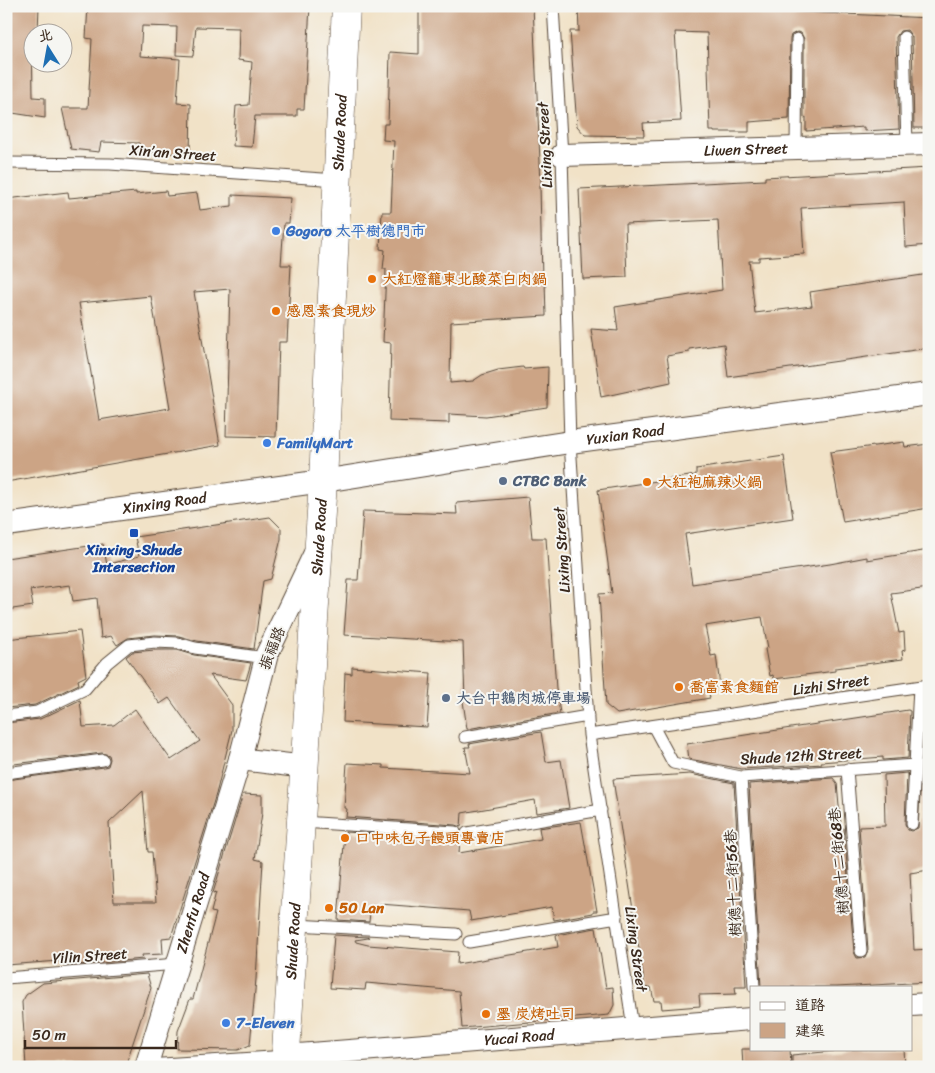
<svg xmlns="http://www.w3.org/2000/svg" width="935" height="1073" font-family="Sriracha,'LXGW WenKai TC',sans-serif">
	<rect width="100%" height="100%" fill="#f6f6f2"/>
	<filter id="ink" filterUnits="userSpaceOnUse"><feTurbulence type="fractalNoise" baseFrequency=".02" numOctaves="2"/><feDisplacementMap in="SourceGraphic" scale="10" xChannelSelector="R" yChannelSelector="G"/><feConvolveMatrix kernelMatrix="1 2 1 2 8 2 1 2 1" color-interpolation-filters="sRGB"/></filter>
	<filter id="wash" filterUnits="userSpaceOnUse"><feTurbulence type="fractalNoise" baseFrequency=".0096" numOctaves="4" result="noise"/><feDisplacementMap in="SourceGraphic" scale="20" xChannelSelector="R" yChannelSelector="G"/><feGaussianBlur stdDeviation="1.12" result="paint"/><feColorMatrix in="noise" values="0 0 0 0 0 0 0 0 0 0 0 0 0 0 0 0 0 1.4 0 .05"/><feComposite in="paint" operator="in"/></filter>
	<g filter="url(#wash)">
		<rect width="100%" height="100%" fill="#f1e2c7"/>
		<g id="blocks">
			<!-- building -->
			<path fill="#cca485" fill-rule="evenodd" d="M6,6H39L38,32H32L33,97L45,98V118L6,112Z
				M88,6H310L304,109H297V116H255L252,147L233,146L236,106L249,105L252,62L238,60L239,28L196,27L193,56L176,55L177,27L142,26L140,56L180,59L177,103L191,104L190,154L138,152L139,143L101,142L99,152L71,149L62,108H88L92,39L86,38Z
				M419,6H533L541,184L540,185L542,281H545L546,316L451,322L450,383L473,381L482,375L498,370L523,367L524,369L548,367L547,407L486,416L449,414V423L389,421L391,343L383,342L386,269H383L385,250L380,249L382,212H391L394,141L383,140L384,124H388L390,52L419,54Z
				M578,6H678L929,18V128H914L912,37L907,30L900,31L896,37L899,129L864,131V127L806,131V117L804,118V39L801,33L797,32L791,35L790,39L789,119L749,122V132H714V131H710L707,33L675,32L681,121L643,123L644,136L585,135L577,126L570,31H579Z
				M929,168V245L906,247L904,202L801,208L804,254L759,257V261H749L755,313L812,306L810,292L929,274V348L728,377L724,344L689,349V352L667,356L671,382L601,397L591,329L618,331L615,307L722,290L718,220L625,224L627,277L583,279L579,189L765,180V177Z
				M166,191L167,196L197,193L200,210L232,206V195L291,198L289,223H284L281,265H291L287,342H279L276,437L226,436L230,289L194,292L220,445L6,482V326L10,325L6,291V199L68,192L69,198L136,192V194ZM151,296L170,408L99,420L79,303Z
				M904,442L905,447L929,444V508L843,522L830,452Z
				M784,456L793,518L685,534L692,584L830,564L867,557V560L929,550V588L891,593L899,633L904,632L905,650L902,651L903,659L835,668V671L774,679L773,675L770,676L765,649L768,648L762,617L705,626L711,656L716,655L720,686L708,689L710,698L617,714L606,705L599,594L612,593L598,490L696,475V469Z
				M528,497L532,538H546L556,689L560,713L467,729L463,701L465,700L463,642L344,635L348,580H358L363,511L457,514L456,503Z
				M270,517L281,528V539L271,579L263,581L254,649L197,641L179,636L155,635L128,638L117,645L111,636L101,638L97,598L73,601L70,585L30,590L33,606L6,610V558L103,544L107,565L139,556L135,537Z
				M80,631L86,676L78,680L79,684L35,705L6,708V639Z
				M155,650H177L194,655L251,663L246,680L210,675L232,705V730L216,794L171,937L162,938L163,954L142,955L143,959L65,966L73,960L6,965V780L104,767L108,766L110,759L109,755L102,753L6,765V723L40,719L80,700L83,727L114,725L135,709L171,760L200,741L169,698L160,704L126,657L132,652ZM143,791L148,852H152L156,902H114L109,823Z
				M352,667L431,673L427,727L343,722L345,673L352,674Z
				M929,708V870L910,873L914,950L929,949V982L837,987H761L749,784L833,778L837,783L841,828H844L854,952L857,958L865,957L868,950L859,827L885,826L884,775L907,773L905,824L908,830L911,831L918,828L925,709Z
				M908,710L910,711L908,758L883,760V757L821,762L822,764L742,769L689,759L687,744Z
				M541,732L546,762L561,760L569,808L537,813L535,800L462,813L461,827L455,825L346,817L347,809L344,808L347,763L383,765V768L470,773L465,747H470L469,744Z
				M690,774L734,783L746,987H735L736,994L699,995L700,1006L662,1009L661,1001H654L651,987L645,988L613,779Z
				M243,794L262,795V813L255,859L263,861L256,979L250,1045L238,1050L177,1049L178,1031L190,999H193L216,913L211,912L216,892L213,893Z
				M581,822L597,911H593V913L554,920L552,907L471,921L469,911L380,904L370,912L369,922L338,920L345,832L455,839L460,838L459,853L541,839L539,828Z
				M596,928L606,988L613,987L614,1005L609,1015L462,1028L459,991L366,983L365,990L330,988L334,935L369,937L368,938L355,940L356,942L368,945L458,952L457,964L558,947L556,935Z
				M147,974L151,988L125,1067H26L22,1002L26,995L43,983Z
				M742,1049H790L791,1067H743Z
				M856,1049H904L905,1067H792V1055Z"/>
		</g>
	</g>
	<g filter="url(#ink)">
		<use href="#blocks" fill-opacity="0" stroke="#564637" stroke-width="1"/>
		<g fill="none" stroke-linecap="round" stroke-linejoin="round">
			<!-- lane casing -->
			<g stroke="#564637" stroke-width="13">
				<path id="lane" d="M553,6L562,155L570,442L589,735L633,1028
					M904,37L907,145
					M796,148L797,39
					M6,163L110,164L337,180
					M6,716L37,712L85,689L107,663L129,645L155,642L178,643L195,648L266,658
					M653,726L673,763L741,777L915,765
					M589,735L929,685
					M465,737L588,716
					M847,769L861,951
					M6,773L103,760
					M741,777L754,987
					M302,822L455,832
					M912,824L919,687
					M467,833L601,810
					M296,925L456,934
					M469,942L617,917
					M6,978L177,964
					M147,1065L286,1056"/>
			</g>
			<!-- street casing -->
			<g stroke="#564637" stroke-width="24">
				<g id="street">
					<path id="s1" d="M562,155L929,144"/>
					<path id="s2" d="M6,525L323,481L570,442L929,394"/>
					<path d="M240,759L306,767"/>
					<path d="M911,1005L929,1004"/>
					<path id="s3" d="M286,1056L751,1019"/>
					<path id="s4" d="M146,1067L240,759L267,654L316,551"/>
				</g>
			</g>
			<!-- secondary casing -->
			<g stroke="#564637" stroke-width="29">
				<g id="secondary">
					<path id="s5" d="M285,1067L323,481L346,6"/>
				</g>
			</g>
			<!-- lane -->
			<use href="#lane" stroke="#fff" stroke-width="11"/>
			<!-- street -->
			<use href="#street" stroke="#fff" stroke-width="22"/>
			<!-- secondary -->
			<use href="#secondary" stroke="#fff" stroke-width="28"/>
		</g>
	</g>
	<!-- markers -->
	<g fill="#3f7fe0" stroke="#f6f6f2" stroke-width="2">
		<circle cx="276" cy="231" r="5"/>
		<circle cx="267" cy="443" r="5"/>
		<circle cx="226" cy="1023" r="5"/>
	</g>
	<g fill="#e8710a" stroke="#f6f6f2" stroke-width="2">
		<circle cx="372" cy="279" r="5"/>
		<circle cx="276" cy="311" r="5"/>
		<circle cx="647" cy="482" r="5"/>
		<circle cx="679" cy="687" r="5"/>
		<circle cx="345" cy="838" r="5"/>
		<circle cx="329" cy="908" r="5"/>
		<circle cx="486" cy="1014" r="5"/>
	</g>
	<g fill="#5c6f8a" stroke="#f6f6f2" stroke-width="2">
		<circle cx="503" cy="481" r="5"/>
		<circle cx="446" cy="698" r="5"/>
	</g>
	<rect fill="#1a4fb4" stroke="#f6f6f2" stroke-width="2" x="129" y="528" width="10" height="10" rx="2.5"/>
	<g text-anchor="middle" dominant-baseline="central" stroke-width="4" stroke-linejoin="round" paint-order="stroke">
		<!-- street labels -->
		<g font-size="15" fill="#3b2a1e" stroke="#f6f6f2">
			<text stroke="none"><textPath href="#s5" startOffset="936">Shude Road</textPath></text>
			<text transform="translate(545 145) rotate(-93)">Lixing Street</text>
			<text stroke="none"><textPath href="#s1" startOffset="184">Liwen Street</textPath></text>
			<text transform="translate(173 153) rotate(4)">Xin’an Street</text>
			<text stroke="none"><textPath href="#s2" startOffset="626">Yuxian Road</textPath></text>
			<text stroke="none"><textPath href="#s2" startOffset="160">Xinxing Road</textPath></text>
			<text stroke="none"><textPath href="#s5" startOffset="531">Shude Road</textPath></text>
			<text transform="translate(562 550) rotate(-94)">Lixing Street</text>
			<text transform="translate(272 648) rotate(-68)">振福路</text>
			<text transform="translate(831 685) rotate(-8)">Lizhi Street</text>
			<text transform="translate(801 756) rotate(-3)">Shude 12th Street</text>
			<text transform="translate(839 861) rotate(-95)">樹德十二街68巷</text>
			<text transform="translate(733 883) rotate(-93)">樹德十二街56巷</text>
			<text stroke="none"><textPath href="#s4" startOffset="161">Zhenfu Road</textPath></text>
			<text stroke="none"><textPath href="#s5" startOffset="126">Shude Road</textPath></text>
			<text transform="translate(636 949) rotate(82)">Lixing Street</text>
			<text transform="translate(90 956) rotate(-4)">Yilin Street</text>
			<text stroke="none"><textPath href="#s3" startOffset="234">Yucai Road</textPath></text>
		</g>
		<!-- shop labels -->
		<g font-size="15" font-weight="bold" fill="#366cbe" stroke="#f6f6f2" text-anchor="start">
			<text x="286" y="231">Gogoro 太平樹德門市</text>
			<text x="277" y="443">FamilyMart</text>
			<text x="236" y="1023">7-Eleven</text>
		</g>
		<!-- food labels -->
		<g font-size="15" font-weight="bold" fill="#c56008" stroke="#f6f6f2" text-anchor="start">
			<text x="382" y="279">大紅燈籠東北酸菜白肉鍋</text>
			<text x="286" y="311">感恩素食現炒</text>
			<text x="657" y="482">大紅袍麻辣火鍋</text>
			<text x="689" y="687">喬富素食麵館</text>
			<text x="355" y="838">口中味包子饅頭專賣店</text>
			<text x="339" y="908">50 Lan</text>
			<text x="496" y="1014">墨 炭烤吐司</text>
		</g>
		<!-- service labels -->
		<g font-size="15" font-weight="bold" fill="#4e5e75" stroke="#f6f6f2" text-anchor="start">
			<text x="513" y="481">CTBC Bank</text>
			<text x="456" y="698">大台中鵝肉城停車場</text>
		</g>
		<!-- transit labels -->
		<g font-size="15" font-weight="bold" fill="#164399" stroke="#f6f6f2">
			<text x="134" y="550">Xinxing-Shude<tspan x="134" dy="17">Intersection</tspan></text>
		</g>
	</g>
	<!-- margin -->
	<rect width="935" height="1073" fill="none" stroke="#f6f6f2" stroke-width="25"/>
	<!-- legend -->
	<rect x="750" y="986" width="162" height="65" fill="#f6f6f2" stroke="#aba49d"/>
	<rect x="760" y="1002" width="25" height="8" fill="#ffffff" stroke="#aba49d"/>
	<text x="795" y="1010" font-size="15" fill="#3b2a1e">道路</text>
	<rect x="760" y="1023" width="25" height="15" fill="#cca485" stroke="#aba49d"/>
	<text x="795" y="1036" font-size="15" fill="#3b2a1e">建築</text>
	<!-- north arrow -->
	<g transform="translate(48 48) rotate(349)"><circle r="24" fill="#f6f6f2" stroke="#aba49d"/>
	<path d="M0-4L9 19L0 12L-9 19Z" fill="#1f6fb2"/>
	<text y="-8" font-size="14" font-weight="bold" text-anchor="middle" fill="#3b2a1e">北</text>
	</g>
	<!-- scale -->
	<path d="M25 1040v8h151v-8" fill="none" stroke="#3b2a1e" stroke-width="2.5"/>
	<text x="32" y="1040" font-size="15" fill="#3b2a1e" stroke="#f6f6f2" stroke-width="4" paint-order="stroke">50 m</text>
</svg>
